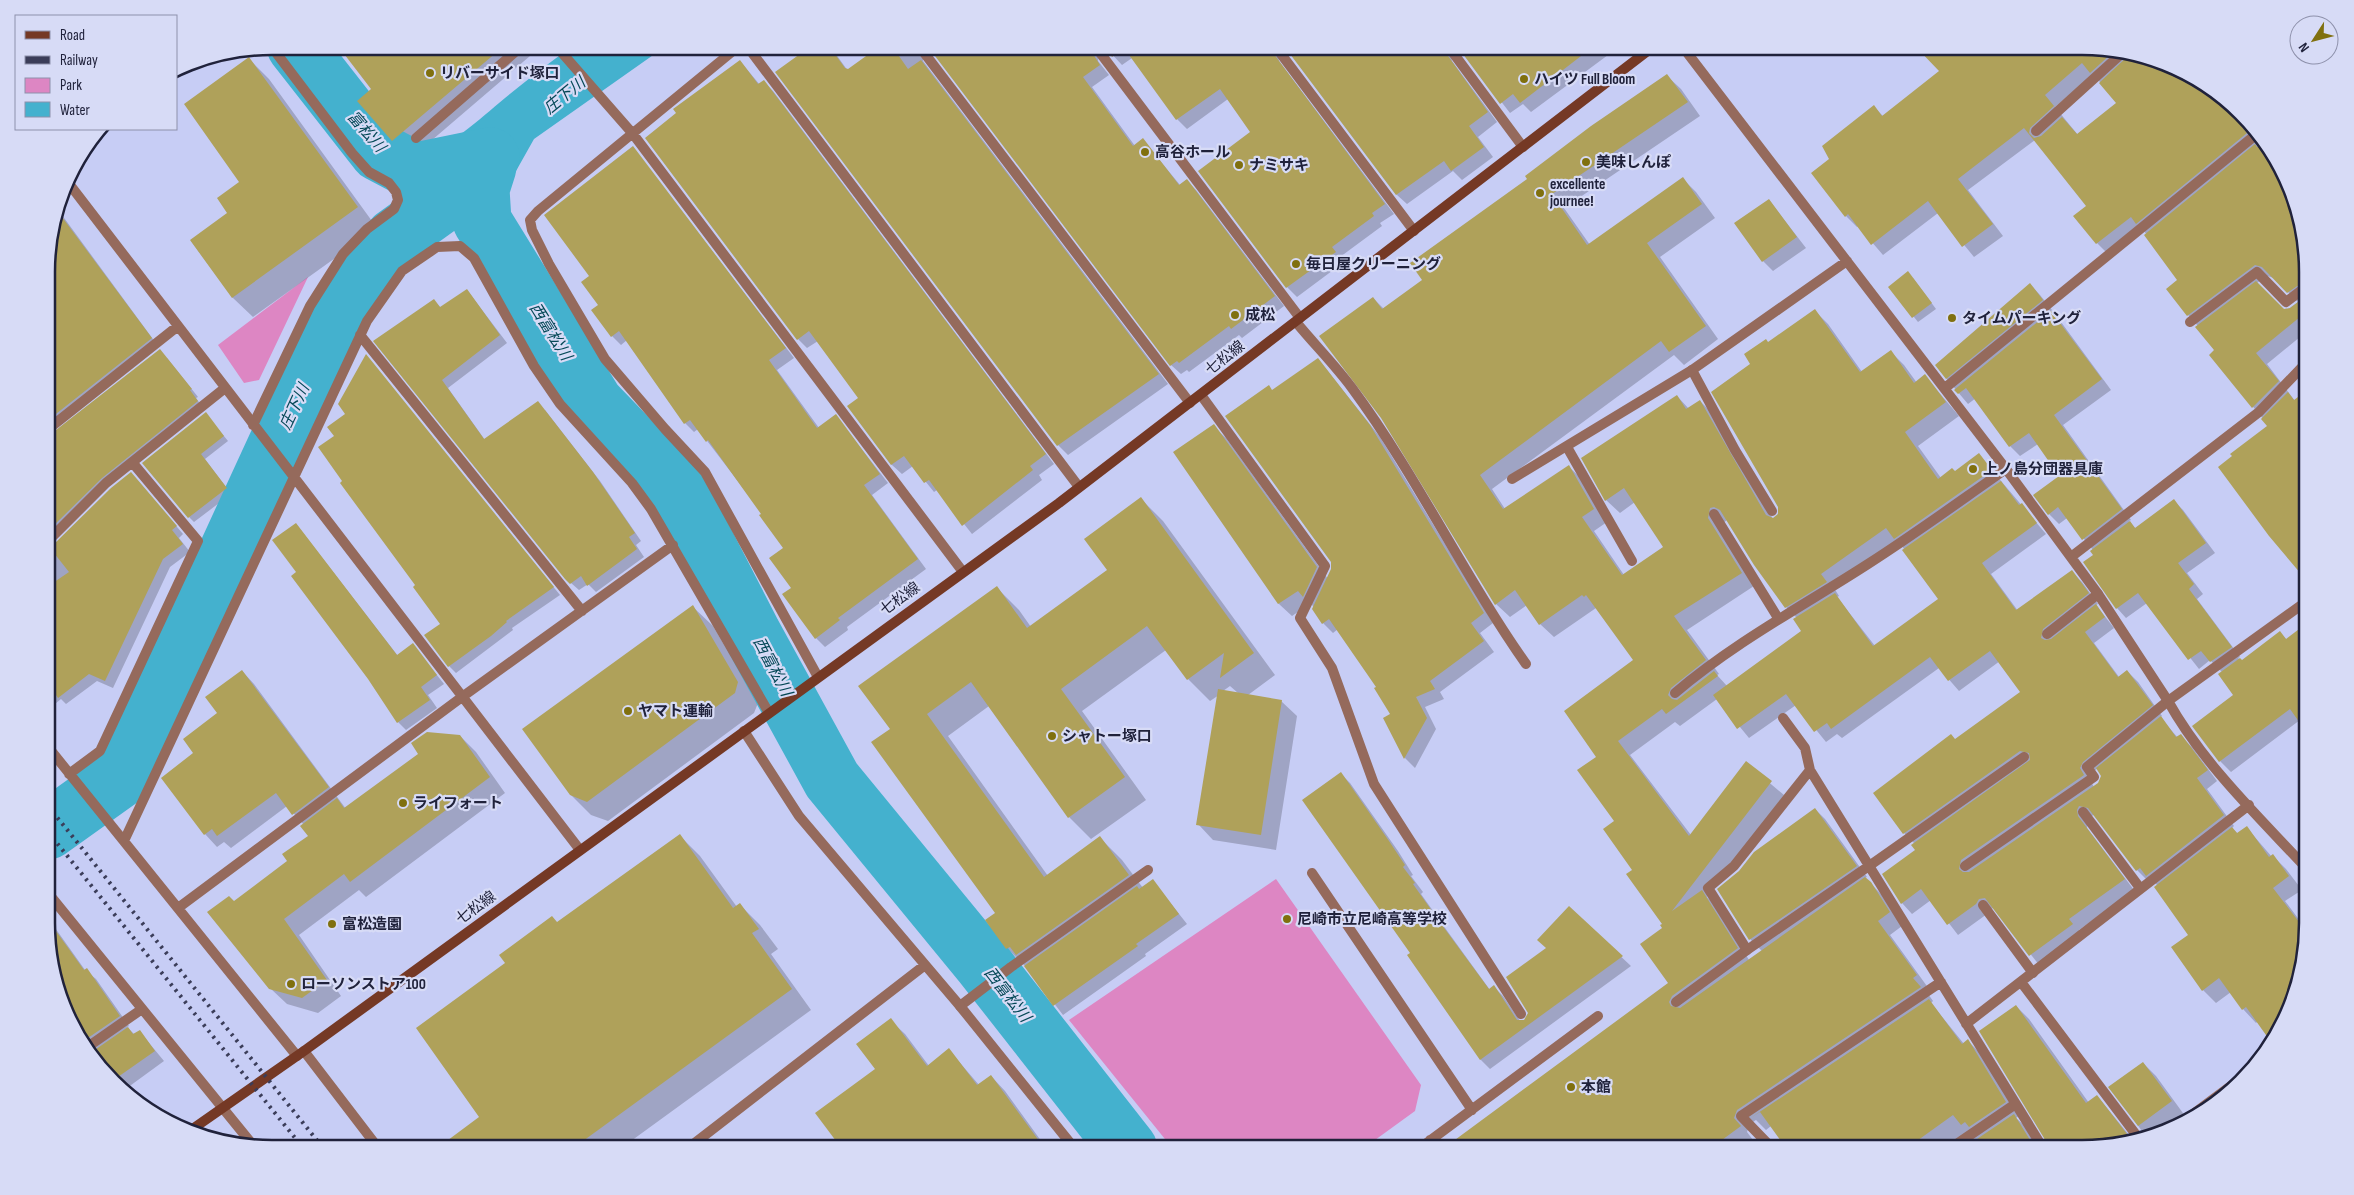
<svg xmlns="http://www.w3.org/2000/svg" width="2354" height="1195" font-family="'Sofia Sans Condensed','Noto Sans JP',sans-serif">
	<rect width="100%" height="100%" fill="#c7cdf5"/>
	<!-- green -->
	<path fill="#dd86c3" d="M308,277L259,380L244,383L218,345Z
		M1276,879L1421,1085L1415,1111L1364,1148L1173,1149L1069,1020Z"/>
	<!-- water -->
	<path fill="#44b1ce" d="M573,46H666L534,139L507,187L511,230L485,249L467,222L436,225L416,202L413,175L415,154C450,149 478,120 505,98C527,80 550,62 573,46Z"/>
	<!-- shadow -->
	<path fill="#0003" fill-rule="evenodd" d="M339,46H522L530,56L411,158L359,101L373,89Z
		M813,46H830L848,71L882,46H1602L1608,55L1531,112L1523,104L1510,113L1462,51L1454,49L1451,54L1452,61L1497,122L1478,137L1493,157L1462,180L1453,171L1407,204L1397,195L1288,50L1285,48L1278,53L1279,61L1394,214L1380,223L1382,226L1340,257L1344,262L1297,297L1287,287L1251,132L1228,99L1187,129L1177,119L1132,58L1122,65L1107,49L1100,50L1098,61L1109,75L1092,87L1135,146L1143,140L1180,185L1186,180L1196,190L1284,306L1242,338L1239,335L1189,372L1187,370L1181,374L1171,365L932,50L924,51L923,61L1168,384L1068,455L1058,445Z
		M2082,46L2182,69L2231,102L2270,146L2306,243V332L2267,364L2295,401L2306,394L2307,579L2269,426L2210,355L2215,351L2198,326L2188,315L2179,281L2142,228L2108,254L2097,243L2088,206L2035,140L1968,190L2003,236L1974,257L1938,213L1883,255L1858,226L1857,227L1846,216L1831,159L1874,107L1884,117ZM2093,74L2118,103L2078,135L2055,107ZM2267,276L2274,278L2298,302L2287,310L2281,308L2257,283Z
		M249,59L269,79L377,228L253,317L233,298L191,241L229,214L241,182Z
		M740,61L760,85L764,82L773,91L1054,464L1039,475L1042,480L972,534L937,490L934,492L913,466L902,474L892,465L849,407L860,398L818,341L807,348L798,339Z
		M1667,76L1681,89L1700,116L1564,208L1590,245L1683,179L1696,192L1715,218L1660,257L1718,339L1684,365L1674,355L1492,489L1505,509L1569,467L1583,480L1607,522L1594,531L1624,575L1665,548L1635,502L1620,513L1606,500L1677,396L1689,409L1700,401L1713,414L1773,519L1777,518L1779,507L1752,364L1769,343L1815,311L1828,324L1862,372L1891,352L1904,365L1917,383L1925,376L1959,416L1918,446L1941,478L1955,472L1979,455L2046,534L1991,574L2018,611L2072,572L2082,582L2098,604L2096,605L2114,628L2094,643L2119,677L2127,671L2138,682L2162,716L2160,717L2178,738L2180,736L2191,746L2217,781L2207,789L2234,826L2232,828L2238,834L2247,828L2272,857L2273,856L2286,869L2302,890L2285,901L2306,929L2285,1023L2272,1041L2258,1021L2256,1023L2243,1009L2231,992L2216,1003L2203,990L2190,935L2158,886L2150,878L2147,880L2137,870L2094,815L2089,817L2087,828L2134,890L2079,930L2082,935L2040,966L1994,908L1990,909L1987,914L1958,935L1931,900L1912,914L1902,903L1916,850L1915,844L1904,833L1955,740L2022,692L2000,661L1959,691L1939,668L1842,738L1837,734L1826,742L1796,705L1749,738L1717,699L1680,726L1675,722L1630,755L1691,835L1746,763L1784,795L1707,897L1715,905L1749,960L1762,951L1750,939L1719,890L1815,809L1825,819L1867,877L1865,878L1884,897L1902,926L1890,935L1929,989L1926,991L1933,1001L1931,1003L1964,1044L1968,1041L1981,1054L2019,1116L2016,1118L2027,1128L2039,1148H1787L1771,1126L1766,1130L1756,1120L1750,1124L1747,1132L1753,1140L1742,1148H1462L1670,983L1664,924L1634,870L1616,821L1598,757L1635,660L1596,608L1554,637L1540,624L1527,605L1510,617L1496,604L1382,417L1373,298L1384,309L1424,280L1528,179ZM1727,520L1786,607L1797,618L1803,631L1727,686L1717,675L1719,674L1687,630L1754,586L1721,525ZM1899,542L1940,599L1875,646L1837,597L1839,596L1834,588ZM2098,768L2102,776L2099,783L2094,787L2090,780L2093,772Z
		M633,148L794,358L777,370L819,428L836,416L888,483L872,495L926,569L847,627L848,630L825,647L816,638L793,588L785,548L763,514L698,429L694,432L685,423L627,340L621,345L612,336L599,305L591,277Z
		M1769,200L1806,248L1773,271L1763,261Z
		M59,211L158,346L50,432L48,436L167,358L198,397L196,398L204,409L109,485L49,545L48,549L138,481L183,534L179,538L190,552L170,567L113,688L97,681L66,704L61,699L49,709L47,257Z
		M1913,278L1936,309L1918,322L1890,287Z
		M2030,284L2040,295L2052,310L2050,312L2061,322L2111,390L2063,425L2131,520L2129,521L2136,529L2174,501L2183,510L2215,553L2187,573L2203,594L2197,599L2240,657L2238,658L2242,661L2280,633L2287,640L2307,625V727L2300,720L2231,772L2220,761L2235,695L2222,672L2210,660L2199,669L2147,603L2126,618L2117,608L2093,550L2067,518L2059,524L2049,514L2061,476L2038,444L2020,456L2010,446L1976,398L1968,404L1946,378Z
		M467,290L507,343L448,388L485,440L545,410L600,481L641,541L636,545L644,557L596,592L588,584L579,590L571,583L375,341L434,301L441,308Z
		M366,356L560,595L512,628L513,630L456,673L449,666L442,624L417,585L344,481L335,437L347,414Z
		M1318,359L1380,437L1493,623L1480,633L1494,652L1440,692L1444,699L1425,707L1436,729L1415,768L1405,758L1384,718L1392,714L1378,688L1338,629L1333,633L1323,623L1311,603L1292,616L1279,604L1175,453L1213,426L1226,438L1328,579L1332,569V562L1273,391Z
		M206,414L228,441L205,459L231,494L194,522L189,517Z
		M1141,499L1163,521L1275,675L1248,695L1281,701L1297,716L1276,850L1213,840L1198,824L1219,695L1210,701L1188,679L1166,650L1082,711L1146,800L1091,839L1069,817L989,706L948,736L1048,876L1100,838L1122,860L1143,888L1153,881L1187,924L1145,954L1146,956L1063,1015L1027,968L1007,948L996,913L891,729L997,588L1019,610L1031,627L1109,570ZM1230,686L1238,693L1223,691Z
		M296,524L398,656L413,645L444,684L428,695L437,708L406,730L398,722L298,572Z
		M693,607L713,626L758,703L754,713L608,821L591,815L571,795Z
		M242,671L254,684L346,809L460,736L476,752L505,793L366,897L359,890L299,935L341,996L318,1013L287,1004L270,988L289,861L309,836L304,825L287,806L231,848L224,842L217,847L205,834L163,778L195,753Z
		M1341,774L1350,783L1398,851L1413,875L1411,876L1423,892L1421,894L1448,932L1490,990L1494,987L1503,996L1520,1021H1525L1529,1013L1569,908L1631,966L1490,1069L1481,1060L1409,955L1411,954Z
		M680,836L700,856L737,907L740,905L760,925L778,949L771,954L811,1010L620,1149H457L480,1118L557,924Z
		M48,918L85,970L96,979L129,1026L127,1027L135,1035L140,1032L164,1061L127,1088L93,1060L63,1009L48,953Z
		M2016,1006L2029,1019L2089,1103L2097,1096L2134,1141L2096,1148H2050Z
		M890,1020L905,1034L929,1066L949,1050L979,1085L991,1076L1005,1091L1047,1149H843L877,1069Z
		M2143,1063L2156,1076L2188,1120L2155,1137L2147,1138L2110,1087Z"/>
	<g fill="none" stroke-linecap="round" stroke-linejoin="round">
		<!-- stream -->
		<path stroke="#44b1ce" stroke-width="10" d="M1099,1136L1111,1127"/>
		<!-- river -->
		<path stroke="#44b1ce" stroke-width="59" d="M296,46L379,152L417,172L490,157
			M487,167L480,189L482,221L594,403L678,490L752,634L832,780L983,964L1128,1149
			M48,830L118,780L177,663L302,391L355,284L394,238L448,199L487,161"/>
	</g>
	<!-- building -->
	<path fill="#afa15a" d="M338,46H504L392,141L357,101L371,89Z
		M811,46H829L845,68L848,69L880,46H892L908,69L921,60L1159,374L1057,446L775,72Z
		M940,46H1088L1100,65L1083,77L1133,146L1143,138L1179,185L1187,179L1275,296L1231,329L1229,326L1179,363L1177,361L1170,366L932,52Z
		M1104,46H1268L1385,204L1372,213L1374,216L1332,247L1336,252L1286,288L1198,171L1250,132L1220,89L1176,120L1124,48L1112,57Z
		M1284,46H1441L1488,112L1469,126L1484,147L1451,171L1444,161L1396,195Z
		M1457,46H1594L1520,103L1513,94L1500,104Z
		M1915,46H2082L2112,53L2090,73L2082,63L2045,95L2054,106L2030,128L2029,133L2034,138L2041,136L2062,117L2077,134L2116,103L2099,83L2127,57L2182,69L2214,91L2247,133L2136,224L2131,217L2096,244L2073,216L2086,206L2024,128L1958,179L1993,224L1962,247L1928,201L1871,245L1848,214L1845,217L1811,173L1829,159L1822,146L1874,105L1882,116L1939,71Z
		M249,57L358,207L232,298L190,240L227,213L217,198L239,182L184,104Z
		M740,60L758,84L764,80L1046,454L1030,466L1033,470L962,526L929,480L924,483L904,456L891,465L847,406L858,398L809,331L797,340L645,138L676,113L673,109Z
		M1667,74L1688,102L1552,194L1587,245L1683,177L1702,204L1647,243L1706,326L1669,352L1661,341L1480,475L1503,509L1569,465L1594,509L1582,517L1622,575L1663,547L1624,488L1605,501L1581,458L1677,395L1686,409L1700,400L1766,515L1773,518L1778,514V507L1711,392L1750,364L1744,354L1766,339L1768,342L1815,309L1860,372L1891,350L1914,383L1925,374L1946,402L1905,432L1938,479L1952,468L1955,471L1979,453L1992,470L1894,539L1886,528L1821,574L1827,582L1785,608L1754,565L1720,510L1714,507L1710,508L1708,518L1742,573L1674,616L1706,660L1671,688L1668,695L1672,699L1677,700L1714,671L1718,676L1666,714L1662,709L1618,741L1689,836L1746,761L1772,781L1672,911L1702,890L1738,948L1672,996L1669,1002L1671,1006L1680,1008L1865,877L1871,882L1890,912L1878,921L1917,975L1913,978L1921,987L1737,1110L1734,1118L1741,1126L1711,1148H1444L1668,983L1640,944L1662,928L1660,925L1662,924L1626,874L1632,870L1603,829L1614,821L1577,770L1596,757L1564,711L1633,660L1586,595L1584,597L1582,595L1539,625L1515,590L1495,605L1381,418L1319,336L1373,297L1382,309L1422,280L1410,263L1527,179L1525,176L1591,126Z
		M2255,144L2257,147L2270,146L2306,243V280L2287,293L2262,267L2255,265L2187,316L2166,289L2177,280L2144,235Z
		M633,146L786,348L769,360L817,428L836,414L880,474L864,485L918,559L838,618L840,620L815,639L782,594L791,588L769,558L783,548L759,515L761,514L708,440L706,442L690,420L684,424L619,331L611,337L591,310L598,305L581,282L589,276L544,215Z
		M1769,199L1797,237L1762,262L1734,223Z
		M59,213L152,338L47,421V257Z
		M1908,271L1932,303L1912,318L1888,287Z
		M2256,281L2284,309L2290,308L2306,296V312L2256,353L2279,381L2252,408L2209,355L2214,350L2195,327Z
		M2030,283L2043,300L1946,379L1935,365Z
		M467,289L500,335L442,380L484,439L538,401L593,472L635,533L629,537L637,549L587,586L581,576L570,584L565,579L373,341L434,299L440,307Z
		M2051,311L2102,379L2054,415L2122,509L2082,540L2058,507L2048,515L2033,495L2059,476L2029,433L2009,447L1966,388L1958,394L1954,390Z
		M160,349L192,389L190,390L198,401L102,478L47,532V437Z
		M366,354L554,587L506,621L507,622L491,636L448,667L424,635L440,624L413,587L415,585L340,483L342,481L318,447L334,436L327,427L345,414L338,404Z
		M1318,358L1370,425L1484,613L1471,623L1484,641L1430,681L1435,689L1416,697L1427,718L1404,759L1383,718L1390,714L1374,688L1376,687L1329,619L1322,624L1312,609L1331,569V562L1225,416L1269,385L1272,390Z
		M2306,391L2307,501V581L2269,536L2218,467L2232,456L2230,454L2267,426L2261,419L2288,392L2294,400Z
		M206,412L224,436L201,454L227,488L188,518L142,463Z
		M1214,424L1317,567L1303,597L1298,591L1278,604L1173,452Z
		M131,472L177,526L172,530L183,544L163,559L105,681L89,674L58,698L48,683L47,587L69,572L50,548L111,488Z
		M2001,481L2019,505L2022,503L2037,523L1982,563L2016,610L2072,570L2089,593L2043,629L2041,638L2045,640L2051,639L2096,604L2105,617L2085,632L2118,677L2127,670L2153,705L2083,762L2080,768L2084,775L1961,860L1959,869L1963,872H1969L2098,783L2101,776L2096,768L2161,716L2176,737L2181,734L2208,770L2197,778L2224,815L2146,876L2140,868L2136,871L2088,808L2079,806L2077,810L2078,816L2125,879L2069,919L2073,924L2029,956L1985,898L1979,899L1976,904L1947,925L1921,889L1901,904L1882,874L1915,850L1911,845L2030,760L2029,753L2020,751L1903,834L1873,793L1951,734L1955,739L2020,692L1990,651L1948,681L1930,657L1831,729L1827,723L1814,732L1786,694L1737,729L1713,695L1801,631L1793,619L1835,593L1873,646L1938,599L1902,550Z
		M1141,497L1254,653L1220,678L1224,653L1187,680L1147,626L1061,689L1125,777L1068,818L971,682L927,714L1044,877L1100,836L1129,875L1016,955L1010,947L1006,949L985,920L995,913L871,742L890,729L858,686L997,586L1027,628L1107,570L1084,539Z
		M2174,499L2206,543L2178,563L2194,584L2189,589L2232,647L2210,662L2201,651L2188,660L2138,593L2116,609L2083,562L2093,555L2090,551L2130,521L2135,528Z
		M296,523L397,655L413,643L437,675L421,687L430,700L397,723L368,679L291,576L296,572L272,540Z
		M693,605L738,682L735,693L587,802L570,795L522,729Z
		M2307,623V733L2290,709L2219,762L2192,726L2233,695L2218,674L2240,658L2242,660L2280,631L2286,639Z
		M242,670L329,787L292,815L276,793L217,836L212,829L204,835L161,778L193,753L183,739L217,713L205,697Z
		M1218,689L1282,700L1261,835L1196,825Z
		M427,732L460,735L490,777L350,882L344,874L284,919L327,980L302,998L269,989L207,912L229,896L234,901L287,861L282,854L308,836L300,826L337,798L344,808L418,754L411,743Z
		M1341,772L1389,841L1405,865L1403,867L1415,883L1413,884L1439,921L1489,989L1494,985L1517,1020H1524L1528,1013L1506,977L1546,948L1537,940L1569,906L1623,956L1480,1060L1407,955L1410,953L1302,800Z
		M1815,808L1857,866L1749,940L1717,889L1739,871L1754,852Z
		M2247,826L2269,857L2273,854L2289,876L2273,888L2306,931L2284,1023L2271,1042L2246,1007L2242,1010L2219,978L2202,991L2171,947L2188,935L2154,887L2232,827L2237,833Z
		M680,834L733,908L740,903L759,929L752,933L792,989L572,1149H436L479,1117L416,1028L505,963L499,955L552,916L557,922Z
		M1153,879L1179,914L1136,944L1138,946L1053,1006L1024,966L1137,886L1139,889Z
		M48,920L84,970L87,968L120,1016L82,1042L63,1009L48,953Z
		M1929,999L1962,1044L1968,1039L2006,1102L1969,1127L1965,1122L1961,1125L1953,1115L1907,1148H1786L1760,1112L1752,1117Z
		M2016,1005L2086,1103L2097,1095L2127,1134L2111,1145L2096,1148H2050L1979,1031Z
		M891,1018L927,1066L949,1048L977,1085L991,1075L1045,1149H842L815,1113L875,1069L856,1044Z
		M128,1027L133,1034L140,1030L155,1051L115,1079L93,1060L89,1054Z
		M2143,1062L2172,1101L2138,1126L2108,1087Z
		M2014,1114L2035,1148H1984L1977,1139Z"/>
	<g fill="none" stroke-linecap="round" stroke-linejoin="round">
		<!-- lane -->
		<path stroke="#956a5c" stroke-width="10" d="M2036,131L2120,55
			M416,138L522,46
			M2190,322L2257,272L2286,302L2306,287
			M1692,370L1735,450L1772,511
			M1201,395L1325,566L1300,618L1332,668L1374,784L1521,1014
			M1567,447L1632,561
			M1714,514L1778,618
			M2047,634L2098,594
			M1675,693C1735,642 1803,606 1868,564C1915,534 1960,501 2006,469
			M2083,812L2140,888
			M1869,866L2024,757
			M1965,866L2094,777L2087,767L2168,701
			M1983,905L2033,973
			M1676,1002L1747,950
			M1075,1149L960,1006L1011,967L1148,870"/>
		<!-- street -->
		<path stroke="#956a5c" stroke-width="10" d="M556,46L633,134L963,572
			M739,46L538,211L530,220L532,230L549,264L605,359L665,429L705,472L818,677
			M747,46L1079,487
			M919,46L1190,403
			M1095,46L1300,318
			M1275,46L1414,231
			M1448,46L1523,147
			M1682,46L2006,469L2098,594L2168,701C2203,764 2259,817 2308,870
			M67,181L580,850
			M1296,322C1314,344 1335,365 1352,388C1417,476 1464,576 1526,664
			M360,335L582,611
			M1945,388L2258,133
			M253,425L310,306L343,254L367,229L394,209L398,200L396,192L389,183L369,172L352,153L271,46
			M47,430L178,326
			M1512,479L1692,370L1847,261
			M47,542L106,483L225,388
			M2071,557L2259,412L2306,363
			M2168,701L2307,601
			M1783,718L1805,748L1810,770
			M744,731L799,816L960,1006
			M48,747L297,1056
			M69,774L100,751L198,541L132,462
			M124,841L367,321L402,271L437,247L460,246L474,258L534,366L560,404L632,483L651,509L769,713
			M1869,866L1747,950L1708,888L1734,866L1810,770L2043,1148
			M1312,873L1472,1110
			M48,893L252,1144
			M178,908L462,697L673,545
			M2021,982L2140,1140
			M1966,1024L2249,805
			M86,1048L142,1009
			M304,1051L379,1149
			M2177,1126L2255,1068
			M1430,1140L1436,1148
			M1420,1148L1598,1016
			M1772,1148L1741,1116L1941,982
			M1951,1148L2014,1105
			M687,1149L925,965"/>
		<!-- secondary -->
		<path stroke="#753925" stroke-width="10" d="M191,1130L304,1051L1059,503L1654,46"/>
		<!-- rail -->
		<path stroke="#3b3d59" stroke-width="4" stroke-dasharray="2.5 5" stroke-linecap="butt" d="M48,806L324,1149
			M48,832L304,1149"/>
	</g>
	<!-- markers -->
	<g fill="#80700f" stroke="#d7dbf6" stroke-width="2">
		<circle cx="430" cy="73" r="5"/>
		<circle cx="1524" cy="79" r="5"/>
		<circle cx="1145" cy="152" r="5"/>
		<circle cx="1586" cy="162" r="5"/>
		<circle cx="1239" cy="165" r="5"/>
		<circle cx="1540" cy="193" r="5"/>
		<circle cx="1296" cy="264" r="5"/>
		<circle cx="1235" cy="315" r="5"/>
		<circle cx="1952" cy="318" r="5"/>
		<circle cx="1973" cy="469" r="5"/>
		<circle cx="628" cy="711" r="5"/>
		<circle cx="1052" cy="736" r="5"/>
		<circle cx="403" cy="803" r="5"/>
		<circle cx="1287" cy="919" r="5"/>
		<circle cx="332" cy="924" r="5"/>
		<circle cx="291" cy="984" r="5"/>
		<circle cx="1571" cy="1087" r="5"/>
	</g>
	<g text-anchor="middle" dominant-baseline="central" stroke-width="4.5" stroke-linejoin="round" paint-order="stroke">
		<!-- poi labels -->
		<g font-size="15" font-weight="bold" fill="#20223b" stroke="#d7dbf6" text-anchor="start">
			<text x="440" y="73">リバーサイド塚口</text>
			<text x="1534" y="79">ハイツ Full Bloom</text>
			<text x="1155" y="152">高谷ホール</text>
			<text x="1596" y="162">美味しんぽ</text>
			<text x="1249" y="165">ナミサキ</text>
			<text x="1550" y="184">excellente<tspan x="1550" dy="17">journee!</tspan></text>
			<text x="1306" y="264">毎日屋クリーニング</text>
			<text x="1245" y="315">成松</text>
			<text x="1962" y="318">タイムパーキング</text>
			<text x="1983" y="469">上ノ島分団器具庫</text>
			<text x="638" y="711">ヤマト運輸</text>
			<text x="1062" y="736">シャトー塚口</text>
			<text x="413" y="803">ライフォート</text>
			<text x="1297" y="919">尼崎市立尼崎高等学校</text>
			<text x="342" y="924">富松造園</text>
			<text x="301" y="984">ローソンストア100</text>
			<text x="1581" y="1087">本館</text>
		</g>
		<!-- street labels -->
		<g font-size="15" fill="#20223b" stroke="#d7dbf6">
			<text transform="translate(1225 358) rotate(-38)">七松線</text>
			<text transform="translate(900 599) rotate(-36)">七松線</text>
			<text transform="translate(476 908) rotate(-36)">七松線</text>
		</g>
		<!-- water labels -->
		<g font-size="16" font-style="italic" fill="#054857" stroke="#d7dbf6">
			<text transform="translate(565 96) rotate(-39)">庄下川</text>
			<text transform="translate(366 132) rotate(49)">富松川</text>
			<text transform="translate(550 332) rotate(58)">西富松川</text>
			<text transform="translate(295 407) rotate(-65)">庄下川</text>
			<text transform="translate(772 667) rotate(62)">西富松川</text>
			<text transform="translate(1007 995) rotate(52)">西富松川</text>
		</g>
	</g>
	<!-- crop -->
	<path d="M0 0H2354V1195H0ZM272 55H2082A217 217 0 0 1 2299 272V923A217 217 0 0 1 2082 1140H272A217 217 0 0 1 55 923V272A217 217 0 0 1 272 55Z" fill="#d7dbf6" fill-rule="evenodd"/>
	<path fill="none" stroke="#20223b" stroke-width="2.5" d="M272 55H2082A217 217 0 0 1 2299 272V923A217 217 0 0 1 2082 1140H272A217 217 0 0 1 55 923V272A217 217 0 0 1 272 55Z"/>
	<!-- legend -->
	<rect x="15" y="15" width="162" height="115" fill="#d7dbf6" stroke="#8e91ab"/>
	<rect x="25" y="31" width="25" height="8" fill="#753925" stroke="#8e91ab"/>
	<text x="60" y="40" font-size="15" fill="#20223b">Road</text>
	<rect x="25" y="56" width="25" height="8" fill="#3b3d59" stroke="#8e91ab"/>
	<text x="60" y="65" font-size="15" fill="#20223b">Railway</text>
	<rect x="25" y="78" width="25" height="15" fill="#dd86c3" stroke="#8e91ab"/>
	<text x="60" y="90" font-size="15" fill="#20223b">Park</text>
	<rect x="25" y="102" width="25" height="15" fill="#44b1ce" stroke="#8e91ab"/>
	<text x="60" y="115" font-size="15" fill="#20223b">Water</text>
	<!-- north arrow -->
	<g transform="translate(2314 40) rotate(234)"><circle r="24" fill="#d7dbf6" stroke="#8e91ab"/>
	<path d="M0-4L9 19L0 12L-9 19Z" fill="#80700f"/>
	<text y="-8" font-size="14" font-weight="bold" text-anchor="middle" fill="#20223b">N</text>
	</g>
</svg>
